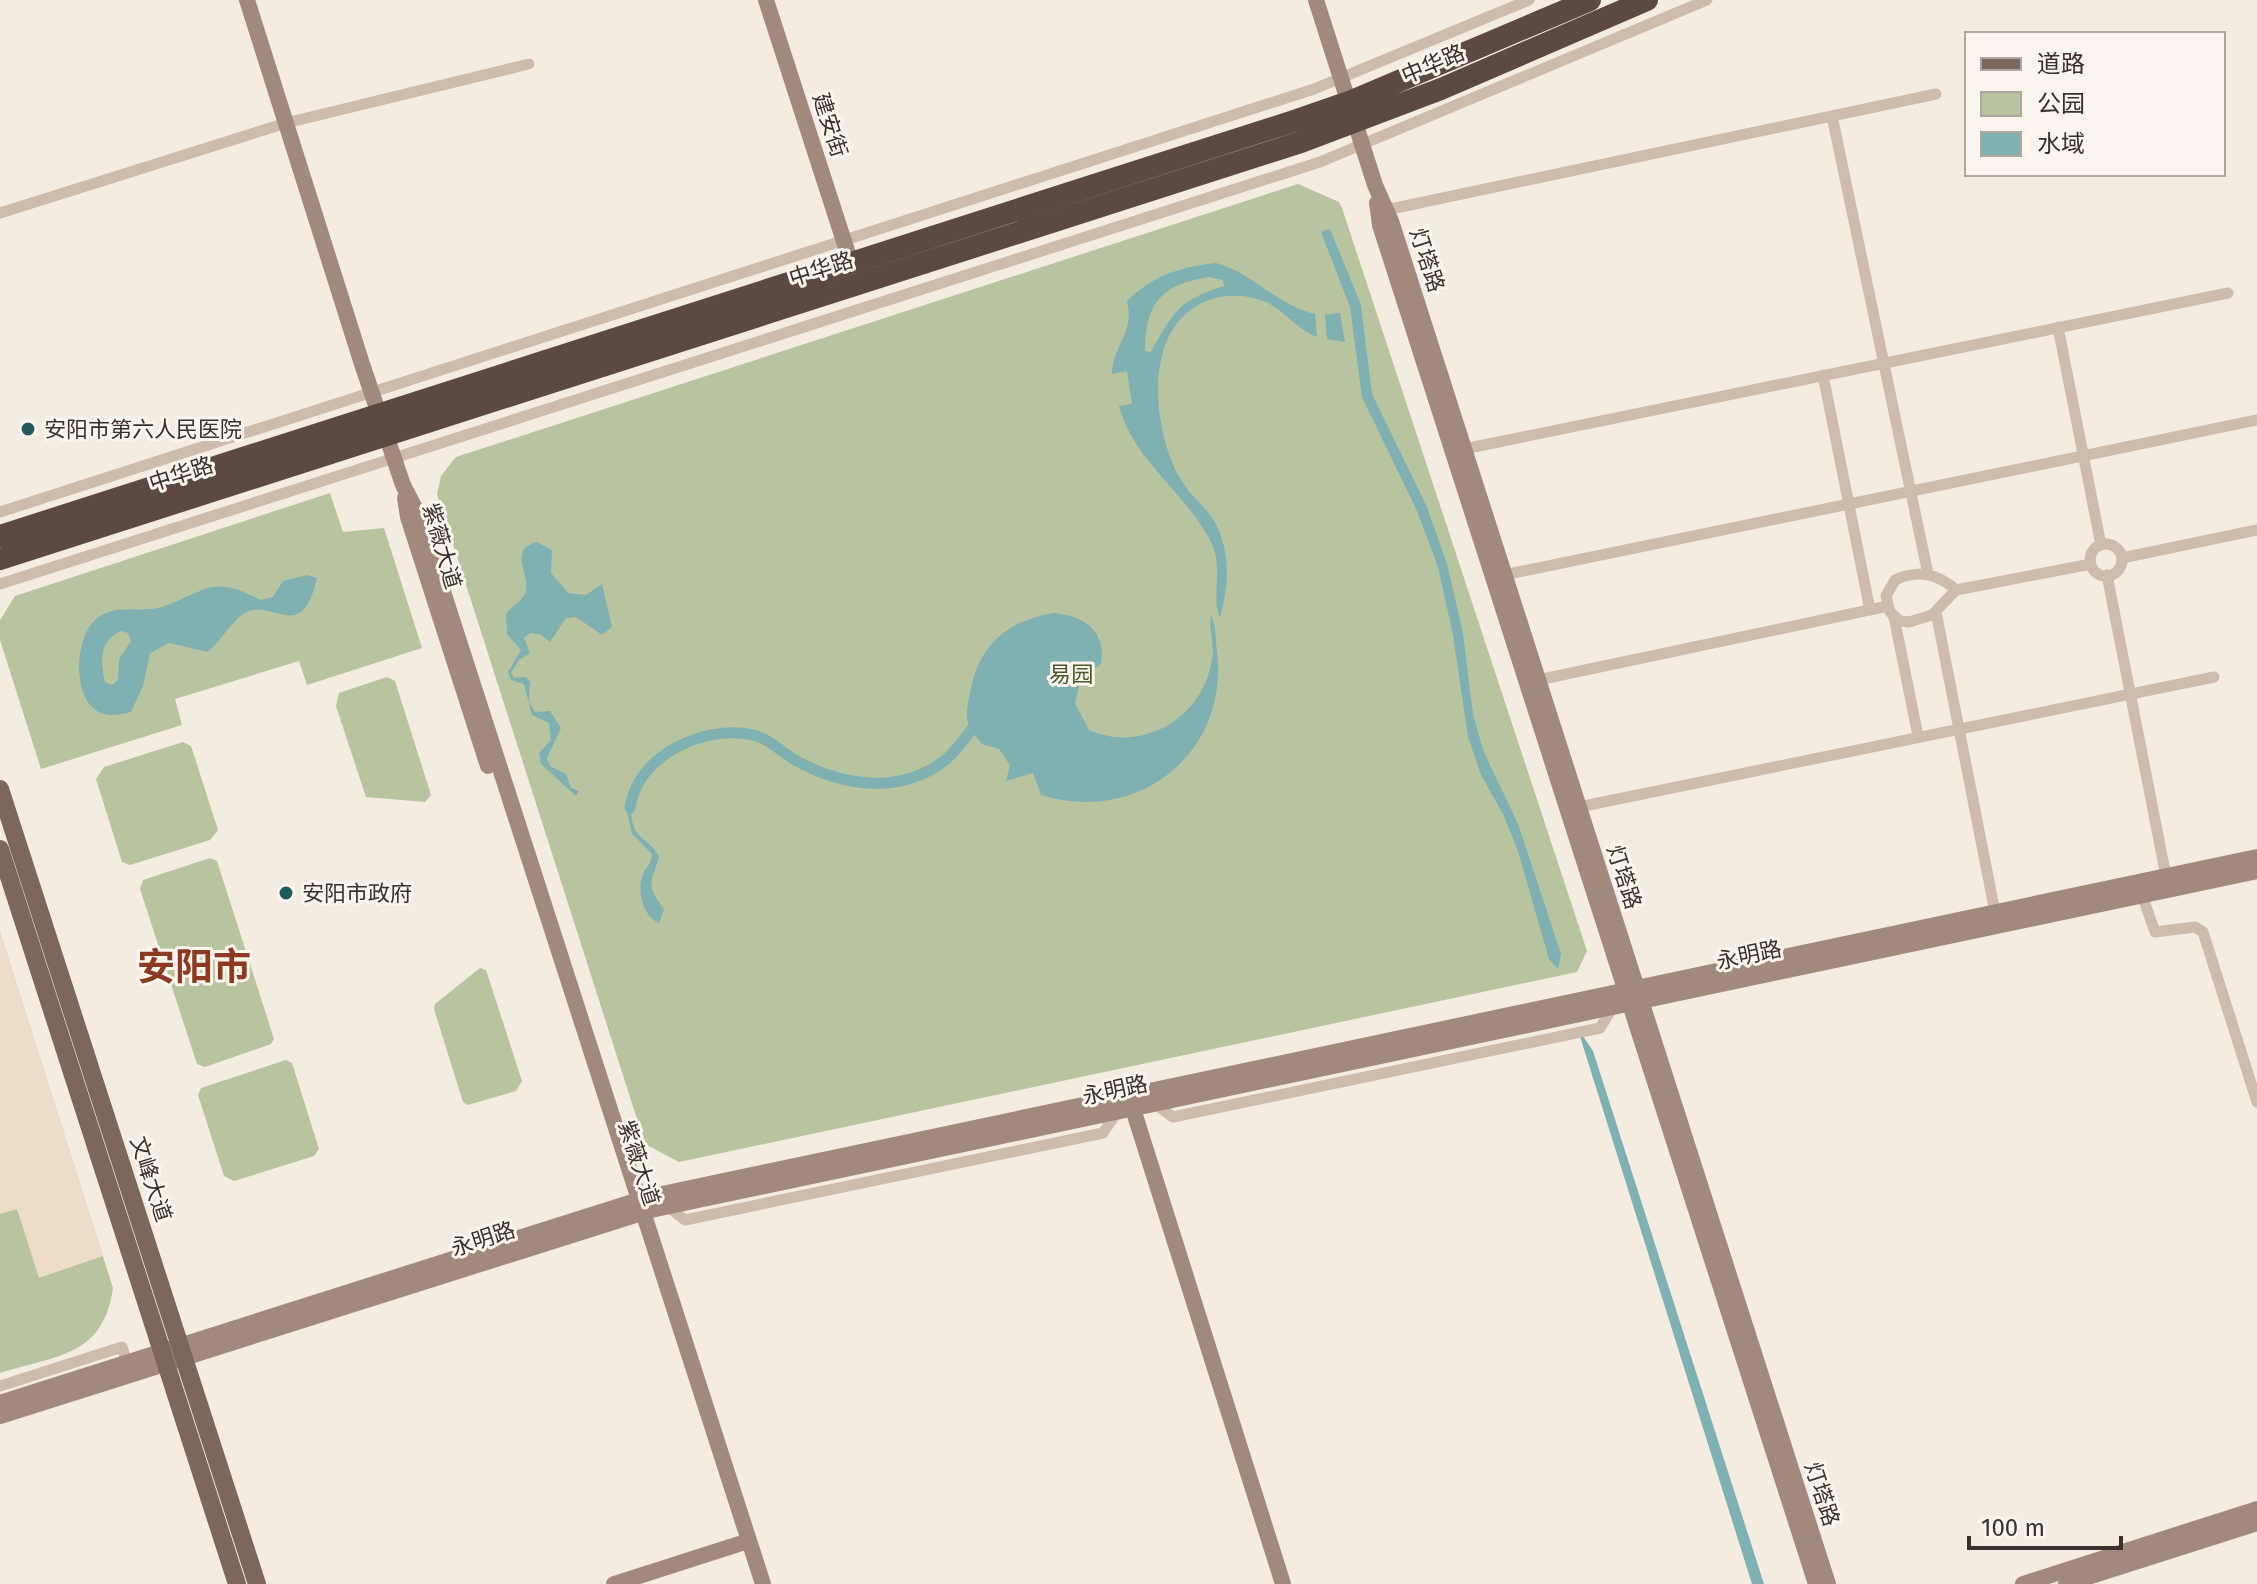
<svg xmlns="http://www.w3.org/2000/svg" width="2257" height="1584" font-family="'Fira Sans','Noto Sans SC',sans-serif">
	<rect width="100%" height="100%" fill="#f4ebe1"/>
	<!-- green -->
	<path fill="#b8c4a0" d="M1298,184L1339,202L1342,208L1587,951L1577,972L679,1162L645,1144L437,494L441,476L456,457Z
		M330,493L343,532L384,528L422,648L307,685L299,661L175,699L182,725L41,769L0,640V620L15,596Z
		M387,677L395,681L431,795L425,802L366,797L336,706L339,693Z
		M183,742L191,746L218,830L210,840L130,865L122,862L96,779L104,767Z
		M210,858L217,861L274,1039L271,1044L205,1067L197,1064L140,889L143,880Z
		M0,932L113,1288C103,1357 57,1355 0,1373Z
		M480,968L486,970L522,1081L516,1091L468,1105L463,1102L434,1009L435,1004Z
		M286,1060L292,1063L319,1149L314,1156L234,1181L224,1176L198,1095L201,1088Z"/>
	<!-- plaza -->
	<path fill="#ecdcc8" d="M0,932L103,1256L39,1278L17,1209L0,1214Z"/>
	<!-- water -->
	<path fill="#7fb0b2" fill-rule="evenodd" d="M1330,229L1361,305L1372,394L1427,507L1447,564L1463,633L1473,714L1483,750L1518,824L1561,954L1558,969L1549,959L1518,851L1504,816L1481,775L1468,737L1453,635L1438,567L1417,511L1362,397L1350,307L1321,232Z
		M1216,263C1253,273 1278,306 1315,314L1317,337C1295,329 1282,307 1261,300C1235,292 1208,295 1187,313C1144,348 1155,437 1181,480C1195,503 1213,509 1222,539C1230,566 1227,590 1220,618C1210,595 1225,567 1210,540C1185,492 1134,461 1119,406L1132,404L1127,371L1112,374C1113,343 1135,334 1127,301C1154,275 1180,267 1216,263ZM1209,277L1223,280L1224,286C1177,301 1174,312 1151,352L1145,351C1145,303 1162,284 1209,277Z
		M1340,313L1345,342L1327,339L1325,315Z
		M537,542L552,550L551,573L568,593L586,595L602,584L612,627L602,635L576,617L566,618L550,642L540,634L530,633L524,638L530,653L519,660L511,673L514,678L526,677L530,682L529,702L535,712L550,711L561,728L547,758L550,766L566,774L571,788L579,791L576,796L541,764L539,753L551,740L549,723L532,715L524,684L511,680L508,672L521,650L507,634L506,614C512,605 524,601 526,590C529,571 508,550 537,542Z
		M307,575L317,578C301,648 271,595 243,614C231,623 220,641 208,652L169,643L150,653L143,686L131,712C125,713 118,715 112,715C71,715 72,641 95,620C117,601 141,615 165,606C212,588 212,576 261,600L273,597L283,581ZM121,631L128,633L131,641L119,659L118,680L112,685L105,682C100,661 99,641 121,631Z
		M1054,613C1084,616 1107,631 1101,664L1081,678L1075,703L1089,730C1143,754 1204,717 1212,659C1215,645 1208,630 1211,615C1217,628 1215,637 1217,651C1229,754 1138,825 1041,795L1033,773L1006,781L1010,765L999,749L982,744C978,739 970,730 968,723C965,710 970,693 973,680C985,638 1013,620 1054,613Z
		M626,807L631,809C632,842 645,833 659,856C652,885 644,880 664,910L659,923C642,916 636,888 644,872C648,864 652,863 652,854L632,834Z
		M1577,1027L1593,1051L1764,1584H1752Z"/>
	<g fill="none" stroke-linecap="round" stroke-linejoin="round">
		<!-- canal -->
		<path stroke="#7fb0b2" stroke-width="11" d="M630,808C637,755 705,724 753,735C770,739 781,752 795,760C841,786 899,795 944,761C955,753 963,740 972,729"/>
		<!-- street -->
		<path stroke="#cdbbac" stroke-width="11" d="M1832,116L1928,574
			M1386,210L1936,94
			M0,213L286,123L529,64
			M2058,327L2101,545
			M1823,375L1870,610
			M1464,449L2228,293
			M0,512L1314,89L1529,0
			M2090 560a16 16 0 1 1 32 0a16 16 0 1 1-32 0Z
			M2122,558L2257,530
			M1504,575L2257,420
			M2107,575L2166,876
			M0,584L1320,162L1707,0
			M1956,590C1938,574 1919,569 1895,580L1886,596L1890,612L1900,621L1909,622L1932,615L1956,590L2091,564
			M1936,612L1995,912
			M1894,617L1918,736
			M1538,680L1888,606
			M1579,807L2214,677
			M2142,895L2155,932L2195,927L2203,932L2257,1102
			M1155,1104L1173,1117L1600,1028L1613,1007
			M667,1206L685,1220L1103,1133L1117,1112
			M0,1386L122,1347L127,1362"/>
		<!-- secondary -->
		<path stroke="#a18a7d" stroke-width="16" d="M247,0L362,364L403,485L418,514L763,1584
			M766,0L851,263
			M1316,0L1375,185L1391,221L1828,1584
			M1377,203L1380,225L1816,1584
			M405,498L408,517L488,766
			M1133,1109L1283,1584
			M0,1403L648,1197L2257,857
			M0,1416L651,1210L2257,871
			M614,1584L739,1544
			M2023,1584L2257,1509
			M2066,1584L2257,1523"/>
		<!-- primary -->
		<path stroke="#7d675c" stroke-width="18" d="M0,789L257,1584
			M0,849L237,1584"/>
		<!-- highway -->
		<path stroke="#5c4a42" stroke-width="22" d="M0,536L1294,121L1352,101L1590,0
			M0,559L1301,142L1441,89L1647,0"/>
	</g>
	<!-- markers -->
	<g fill="#1f5a5e" stroke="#fbf5ee" stroke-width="3">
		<circle cx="28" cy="429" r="8"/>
		<circle cx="286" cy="893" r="8"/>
	</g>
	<g text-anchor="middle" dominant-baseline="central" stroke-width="6" stroke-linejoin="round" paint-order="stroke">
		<!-- street labels -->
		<g font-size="22" fill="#3b302b" stroke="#fbf5ee">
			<text transform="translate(1433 64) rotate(-23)">中华路</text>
			<text transform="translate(830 125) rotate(72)">建安街</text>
			<text transform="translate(1427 260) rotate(72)">灯塔路</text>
			<text transform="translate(821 269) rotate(-18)">中华路</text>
			<text transform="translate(181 474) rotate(-18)">中华路</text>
			<text transform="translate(442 546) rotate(74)">紫薇大道</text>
			<text transform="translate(1624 877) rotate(72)">灯塔路</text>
			<text transform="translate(1749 955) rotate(-12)">永明路</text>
			<text transform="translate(1115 1090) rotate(-12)">永明路</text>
			<text transform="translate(639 1163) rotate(72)">紫薇大道</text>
			<text transform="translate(151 1179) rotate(72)">文峰大道</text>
			<text transform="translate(483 1239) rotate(-18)">永明路</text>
			<text transform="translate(1822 1494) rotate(72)">灯塔路</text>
		</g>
		<!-- poi labels -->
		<g font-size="22" fill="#3b302b" stroke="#fbf5ee" text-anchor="start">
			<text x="44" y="429">安阳市第六人民医院</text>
			<text x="302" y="893">安阳市政府</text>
		</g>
		<!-- park labels -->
		<g font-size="22" fill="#4a5a2e" stroke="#fbf5ee">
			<text x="1071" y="674">易园</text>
		</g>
		<!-- town labels -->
		<g font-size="38" font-weight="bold" fill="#8c3b22" stroke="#fbf5ee">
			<text x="194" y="967">安阳市</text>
		</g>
	</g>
	<!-- legend -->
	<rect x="1965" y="32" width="260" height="144" fill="#fbf5ee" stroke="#aea6a0" stroke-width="2"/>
	<rect x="1981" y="58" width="40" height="12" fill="#7d675c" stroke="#aea6a0" stroke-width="2"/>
	<text x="2037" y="72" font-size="24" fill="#3b302b">道路</text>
	<rect x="1981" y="92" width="40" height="24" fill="#b8c4a0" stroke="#aea6a0" stroke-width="2"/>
	<text x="2037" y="112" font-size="24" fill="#3b302b">公园</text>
	<rect x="1981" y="132" width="40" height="24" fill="#7fb0b2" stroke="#aea6a0" stroke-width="2"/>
	<text x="2037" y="152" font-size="24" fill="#3b302b">水域</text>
	<!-- scale -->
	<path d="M1969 1536v12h152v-12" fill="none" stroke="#3b302b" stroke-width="4"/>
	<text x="1981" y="1536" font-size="24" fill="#3b302b" stroke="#fbf5ee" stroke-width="6" paint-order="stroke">100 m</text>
</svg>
